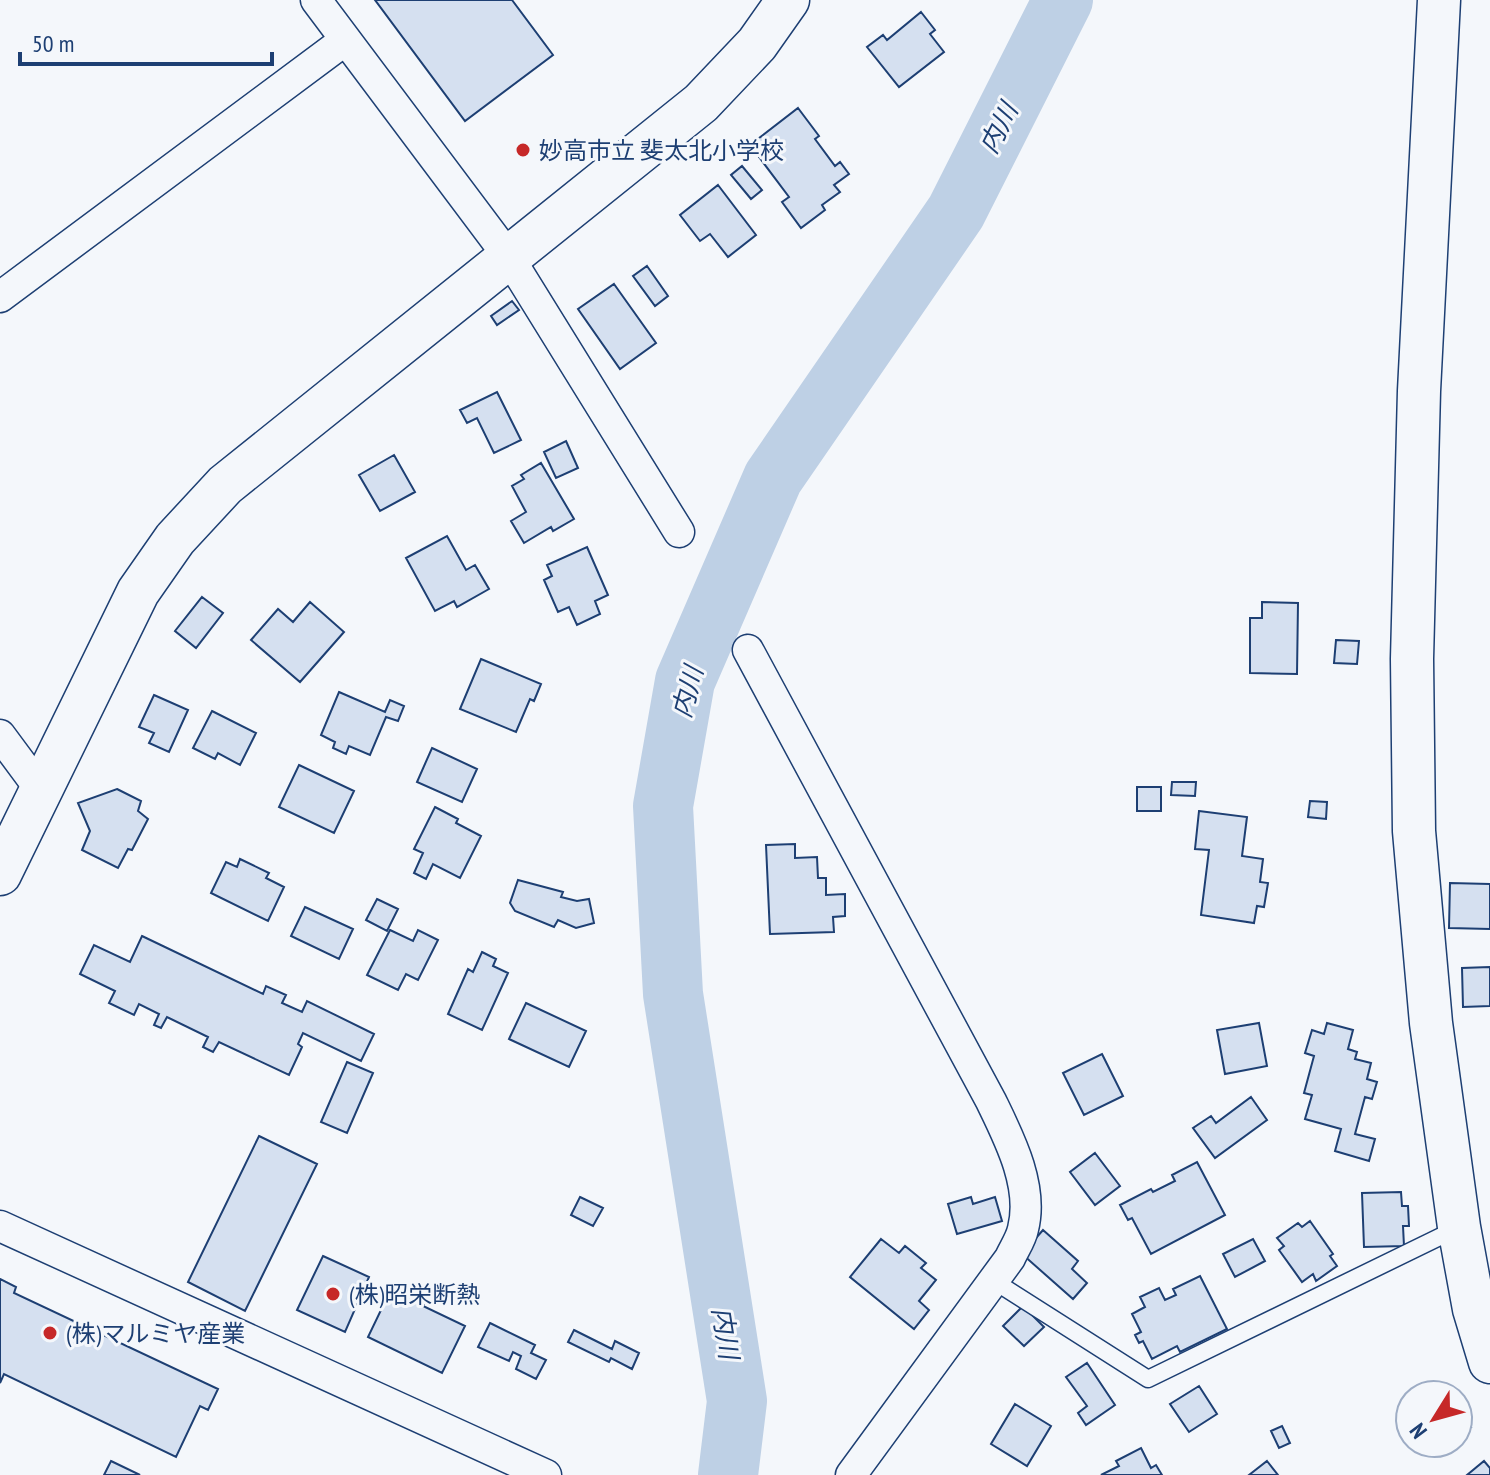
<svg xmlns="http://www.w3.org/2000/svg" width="1490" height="1475" font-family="'PT Sans Narrow','Noto Sans JP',sans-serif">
	<rect width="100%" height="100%" fill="#f4f7fb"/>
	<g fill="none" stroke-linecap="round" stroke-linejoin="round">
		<!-- river -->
		<path stroke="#bed0e5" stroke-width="60" d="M728,1475L737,1401L673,994L663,806L685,681L773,478L956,212L1063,0"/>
	</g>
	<!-- building -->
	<path fill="#d5e0f0" stroke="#1d3f73" stroke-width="2" d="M375,0H512L553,55L465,121Z
		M921,12L935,30L930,34L944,52L899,87L867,47L883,35L887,40Z
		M798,108L819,136L815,139L835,166L840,162L849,174L834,185L840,192L822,205L825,210L801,228L782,202L789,197L750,145Z
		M742,166L762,190L751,199L731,175Z
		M718,185L756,235L728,257L710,234L700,241L680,215Z
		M647,266L668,296L655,306L633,276Z
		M614,284L656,343L620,369L578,309Z
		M512,301L519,310L497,325L491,316Z
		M497,392L521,440L494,453L477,418L467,423L460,410Z
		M566,441L578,468L556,478L544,452Z
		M394,455L415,492L380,511L359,475Z
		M541,463L574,519L553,531L551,527L524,543L511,521L526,512L512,486L524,479L521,475Z
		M447,536L466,570L475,565L489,589L457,607L454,601L435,611L406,558Z
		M587,547L608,595L595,601L600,614L577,625L569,607L558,612L544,580L552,576L547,565Z
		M202,597L223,613L196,648L175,631Z
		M310,602L344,632L300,682L251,640L278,609L293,622Z
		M1262,602L1298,603L1297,674L1250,673V618H1262Z
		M1336,640L1359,641L1357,664L1334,663Z
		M481,659L541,684L534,701L530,699L516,732L460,709Z
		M339,692L385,712L390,700L404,706L398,721L386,717L370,755L349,746L346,754L333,748L335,742L321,735Z
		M154,695L188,710L169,752L149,743L154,733L139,727Z
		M212,711L256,733L240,765L218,753L215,759L193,748Z
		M432,748L477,769L462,802L417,782Z
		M299,765L354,791L334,833L279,807Z
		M1172,782H1196L1195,796L1171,795Z
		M1137,787H1161V811H1137Z
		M117,789L141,801L138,811L148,819L132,850L128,849L118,868L82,850L90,831L78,803Z
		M1310,801L1327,802L1326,819L1308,817Z
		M435,807L458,819L456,823L481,836L460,878L433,864L426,879L414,873L423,853L414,849Z
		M1199,811L1247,817L1242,856L1263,859L1260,882L1268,883L1264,907L1257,906L1254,923L1201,915L1209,850L1195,849Z
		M795,844V858L817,857L818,878H826V895L845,894V916L833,917L834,932L770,934L766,845Z
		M240,859L269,873L266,878L284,887L268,921L211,893L226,862L237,867Z
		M518,880L563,892L561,897L577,901L589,899L594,923L576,928L558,920L554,927L515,911L510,903Z
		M1450,883L1490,884V929L1449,928Z
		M377,899L398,909L387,931L366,920Z
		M305,907L353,929L339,959L291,936Z
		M390,930L413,941L418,930L438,940L418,980L406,974L398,990L367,975Z
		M142,936L263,994L266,986L286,995L282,1003L302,1012L307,1001L374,1034L361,1061L303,1033L298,1044L302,1047L289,1075L219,1042L213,1052L203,1047L208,1037L167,1017L161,1028L154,1025L159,1014L139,1004L134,1015L109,1003L115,991L80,974L94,945L130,962Z
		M482,952L496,959L493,966L508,973L482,1030L448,1014L468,969L473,972Z
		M1490,967V1006L1463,1007L1462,968Z
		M526,1003L586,1031L569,1067L509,1039Z
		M1259,1023L1267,1066L1225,1074L1217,1030Z
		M1327,1023L1353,1030L1348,1049L1357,1052L1355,1059L1371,1063L1367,1079L1377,1082L1372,1099L1365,1097L1355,1134L1375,1139L1369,1161L1335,1151L1341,1129L1305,1119L1312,1095L1304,1093L1314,1056L1305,1053L1312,1030L1324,1034Z
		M1102,1054L1123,1096L1084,1115L1063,1073Z
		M347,1062L373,1073L347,1133L321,1122Z
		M1251,1097L1267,1120L1215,1158L1193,1128L1211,1116L1216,1123Z
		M259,1136L317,1164L245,1311L188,1282Z
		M1095,1153L1120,1186L1095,1205L1070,1172Z
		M1197,1162L1225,1215L1151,1254L1132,1218L1128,1220L1120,1205L1151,1189L1153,1192L1175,1181L1172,1175Z
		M1401,1192L1402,1206H1408L1409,1226H1403L1404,1246L1364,1247L1362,1193Z
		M580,1197L603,1208L593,1226L571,1215Z
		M971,1197L973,1204L995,1197L1002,1221L957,1234L948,1204Z
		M1310,1221L1333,1254L1330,1256L1337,1266L1316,1281L1313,1274L1302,1282L1279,1250L1284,1246L1277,1238L1298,1223L1302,1227Z
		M1043,1230L1078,1261L1072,1269L1087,1283L1073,1299L1022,1254Z
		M881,1239L899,1253L905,1246L926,1263L921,1268L936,1280L919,1301L929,1310L914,1329L850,1277Z
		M1253,1239L1265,1261L1235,1277L1223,1254Z
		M323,1256L369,1277L345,1332L297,1310Z
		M1200,1276L1227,1329L1180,1352L1177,1346L1152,1359L1143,1341L1139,1343L1135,1335L1141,1332L1132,1314L1145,1307L1140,1297L1159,1288L1165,1300L1176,1295L1173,1289Z
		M0,1279L16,1287L14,1293L218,1389L208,1410L200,1406L176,1457L4,1374L0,1383Z
		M393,1285L425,1301L423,1306L465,1326L442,1373L368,1337Z
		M1023,1306L1044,1327L1024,1346L1003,1326Z
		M490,1323L535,1345L531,1353L546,1360L536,1379L516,1369L521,1356L513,1352L509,1361L478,1347Z
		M574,1330L612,1349L615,1341L639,1353L632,1369L611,1358L609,1362L568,1342Z
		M1087,1363L1115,1405L1086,1425L1078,1413L1087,1406L1066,1377Z
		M1199,1386L1217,1414L1189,1432L1170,1404Z
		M1015,1404L1051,1426L1027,1466L991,1444Z
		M1458,1404L1471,1427L1458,1434Z
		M1282,1426L1290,1443L1279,1448L1271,1431Z
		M1141,1448L1151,1468L1156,1465L1162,1475H1101L1119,1466L1116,1461Z
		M111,1461L140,1475H104Z
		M1267,1461L1278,1475H1249Z
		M1484,1461L1490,1468V1475H1467Z"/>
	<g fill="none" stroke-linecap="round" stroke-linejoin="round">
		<!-- lane casing -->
		<g stroke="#1d3f73" stroke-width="19">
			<path id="lane" d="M994,1281L1148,1379L1458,1228"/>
		</g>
		<!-- street casing -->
		<g stroke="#1d3f73" stroke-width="33">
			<path id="street" d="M316,0L508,256L679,532
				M0,297L344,41
				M748,650L991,1101C1009,1138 1034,1186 1023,1229C1021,1239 1014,1249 1010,1258L851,1475
				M0,735L40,789
				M0,1226L546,1475"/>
		</g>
		<!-- secondary casing -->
		<g stroke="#1d3f73" stroke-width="45">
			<path id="secondary" d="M1439,0L1419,391L1412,659L1414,831L1431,1023L1459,1227L1474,1309L1490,1362
				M0,874L138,592L175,539L225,485L701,103L757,44L788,0"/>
		</g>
		<!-- lane -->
		<use href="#lane" stroke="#f4f7fb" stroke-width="16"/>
		<!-- street -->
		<use href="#street" stroke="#f4f7fb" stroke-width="30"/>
		<!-- secondary -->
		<use href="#secondary" stroke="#f4f7fb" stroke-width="42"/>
	</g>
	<!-- markers -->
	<g fill="#c62828" stroke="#f4f7fb" stroke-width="3">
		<circle cx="523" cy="150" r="8"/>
		<circle cx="333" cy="1294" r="8"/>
		<circle cx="50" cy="1333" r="8"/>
	</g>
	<g text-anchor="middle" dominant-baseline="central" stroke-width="6" stroke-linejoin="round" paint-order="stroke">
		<!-- poi labels -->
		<g font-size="24" fill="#1d3f73" stroke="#f4f7fb" text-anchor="start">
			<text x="539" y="150">妙高市立 斐太北小学校</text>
			<text x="349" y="1294">(株)昭栄断熱</text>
			<text x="66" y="1333">(株)マルミヤ産業</text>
		</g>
		<!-- water labels -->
		<g font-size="26" font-style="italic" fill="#1d3f73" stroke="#f4f7fb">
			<text transform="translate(998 128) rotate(-63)">内川</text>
			<text transform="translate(687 692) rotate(-75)">内川</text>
			<text transform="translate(726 1333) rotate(81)">内川</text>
		</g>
	</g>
	<!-- north arrow -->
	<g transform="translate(1434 1419) rotate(233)"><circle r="38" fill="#f4f7fb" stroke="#9eadc5" stroke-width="2"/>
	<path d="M0-6L14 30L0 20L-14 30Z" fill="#c62828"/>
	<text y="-12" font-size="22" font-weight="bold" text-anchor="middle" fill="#1d3f73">N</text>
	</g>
	<!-- scale -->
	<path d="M20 52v12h252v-12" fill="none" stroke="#1d3f73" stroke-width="4"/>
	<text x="32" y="52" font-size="24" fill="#1d3f73" stroke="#f4f7fb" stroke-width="6" paint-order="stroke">50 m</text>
</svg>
